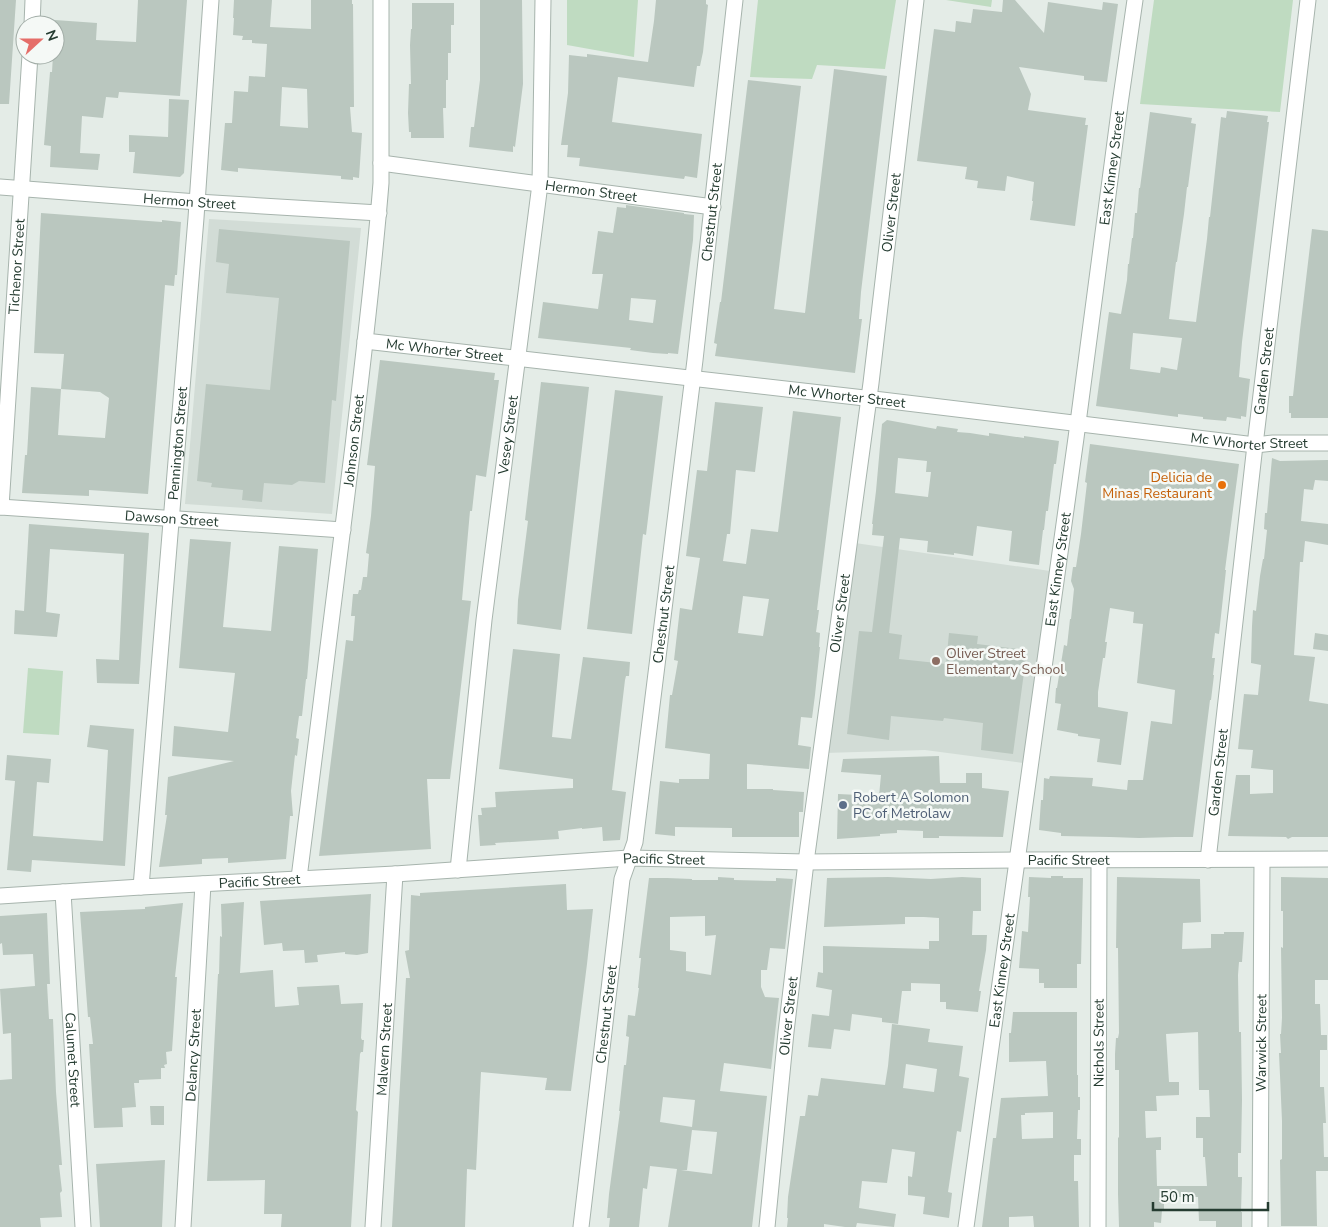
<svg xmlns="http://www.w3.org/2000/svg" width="1328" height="1227" font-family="'Nunito Sans',sans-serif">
	<rect width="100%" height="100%" fill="#e4ece7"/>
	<!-- built -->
	<path fill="#d2dcd6" d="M209,219L361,228L332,514L185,504Z
		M848,542L1050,571L1023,763L925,750L824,753Z"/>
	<!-- green -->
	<path fill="#bfdbc1" d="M567,0H638L634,57L567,45Z
		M758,0H896L885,69L817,65L812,79L750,77Z
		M946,0H992L991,7Z
		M1154,0H1293L1280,112L1140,104Z
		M28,668L63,671L59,735L23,733Z"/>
	<!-- building -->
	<path fill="#bac7bf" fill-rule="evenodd" d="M0,0H16L9,104H0Z
		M138,0H187L180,96L119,92L118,98L106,97L103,118L82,116L80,153L100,154L98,170L50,167L51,146L44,145L50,72H52L53,55H55V20L97,23L96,40L136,42Z
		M234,0H272L270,27L311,29V0H352V4H353L354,107H350L352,132L362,133L359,178L353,177V180L341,179V176L238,168V172L221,170L225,123H232L234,91L248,92L249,76L265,77L267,44L252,43V40H242L243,36L233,35L234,18H233ZM282,87L307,89L308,128L280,126Z
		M480,0H522L523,84L515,147L513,146V152L469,147L471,127H474L480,80Z
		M656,0H706V4L708,5L703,52L700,66H697L694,87L618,77L612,122L702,134L697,178L685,176L684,179L579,166L580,158L567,157L568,145H561L568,93L569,55L587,57V54L648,62L654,21Z
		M1003,0H1015L1044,33L1048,2L1102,10L1103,2L1118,4L1107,82L1084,80V76L1019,67L1031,94L1028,110L1086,118L1085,125H1088L1075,226L1030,220L1033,201H1032L1034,182L1007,176L1005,191L977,188L978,181L965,179L967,167L917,161L934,29L955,32L956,21L971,23L973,9L1002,12Z
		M412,3H454V25H451V53H448V80H446V108H443L444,138H411V132H409L408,113L409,84H411L410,45L411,29H412Z
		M834,69L887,76L861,292L859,319H862L855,373L715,356L717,344L714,343L720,302H721L748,80L801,86L774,309L805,313Z
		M169,99L189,100L184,173L180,177L133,173L135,152H129V135L168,137Z
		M1227,111L1268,116L1267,122H1269L1242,342L1239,377L1250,379L1246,417L1241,416V419L1227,417L1226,421L1203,419V417L1178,414V417L1096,406L1109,312L1121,314L1127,280L1128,264H1129L1132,238H1133L1135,213H1137L1139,188H1140L1150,112L1192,118L1191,123L1196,124L1188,187H1187L1184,214L1177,262H1176L1169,319L1196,322L1207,239L1209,217H1210L1221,117L1226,118ZM1133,333L1182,338L1177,370L1161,367L1160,373L1130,369Z
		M626,205L684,213V214L694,215L693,240L682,324L678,354L668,353V354L653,353L630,350L631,348L538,338L543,302L598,309L603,274H592L598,231L613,233L617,207L626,208ZM631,298L656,300L653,323L629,320Z
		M41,213L162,222V220L181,222L177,275H175L174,286L165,285L148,494L89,490V496L22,493L25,455H27L31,387L61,389L64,354L34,353ZM61,389L100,392L109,398L105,438L58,435Z
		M219,229L350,241L336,401L332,400L325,483L299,481L292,485L264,483L262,502L242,500L243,490L211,487L212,483L197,481L206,384L270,390L279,298L226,293L229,264L216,262Z
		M1312,229L1328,231V418H1291V413H1289V396H1293L1300,330Z
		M380,360L495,373L494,380H499L486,477L476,475L472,511H470L462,600L471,601L450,779H427L431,849L319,856L346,640L353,641L355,616H351L353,594H358L359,590H361L363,577H367L369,554L366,553L371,516L375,466L367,465Z
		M541,382L589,387L561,630L517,624L518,600L528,521L525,520Z
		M615,390L663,396L646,535L643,534L632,634L587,629Z
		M715,402L763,407L755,472L736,470L730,534H727L723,561L746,564L751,529L778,532L793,411L841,417L817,610H819L816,632L820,633L819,647H820L815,695L812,718L801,717L798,745L811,747L809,769L747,764V789H773V790L804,792L803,812H799V837H732V828L675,827V836L655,834L660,781L679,783V779H709L710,754L665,748L670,695H672L678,661L674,660L680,608L692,610L700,558L686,556L697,470L707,471ZM743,596L769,599L763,636L738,633Z
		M887,420L936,429L937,426L958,429L957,432L970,433L989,436V433L1024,438V436L1059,441L1056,464H1054L1048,511H1046L1044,530H1043L1039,565L1009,561L1012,531L977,526L973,556L954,553V555L927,552L928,541L900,538L889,633L902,635L899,659L946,664L949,633L978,636L977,644L1027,650L1013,754L981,750L983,723L944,718L943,721L891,716L889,740L847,734L859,631L872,632L884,536L872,535L873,524H872L876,491L882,424ZM898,458L927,461L926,472H931L928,497L895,493Z
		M1090,444L1239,464L1225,570H1226L1219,634L1215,633L1212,658H1215L1213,675H1214L1211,700H1210L1193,837H1175L1139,838L1110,837L1061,836V833L1039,830L1041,800H1043L1044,778L1049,779L1050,776L1093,778L1092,786L1127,790L1128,780H1143L1151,721L1172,724L1175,690L1137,683L1143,624L1133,623L1134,612L1110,608L1105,642H1107L1105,658H1103L1098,692V707L1128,712L1121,765L1097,762L1100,739L1078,736V734L1057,730L1061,704L1055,703L1056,688H1057L1064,645L1067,646L1070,619H1071L1074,589L1071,581L1073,567H1076L1081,534L1087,483L1085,482Z
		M1272,458L1280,461L1328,460V481L1315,480L1313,490L1304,489L1301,521L1328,524V545L1305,541L1303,562H1300L1294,655L1315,657L1309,701L1328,704V837H1292L1288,839L1286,837L1228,836L1236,775H1250V794L1273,793V770L1251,768L1253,750L1238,749L1244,694L1258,695L1261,665L1251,663L1252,626L1253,610L1256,611L1260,576L1263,559H1264L1267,530L1264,529L1265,513H1267Z
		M29,524L149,533L139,684L97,683L96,659L119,660L124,554L50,549L46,612L60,614L57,637L14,634L15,610L24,611Z
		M190,539L231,542L223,627L271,631L279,546L318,549L307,679H306L302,716H299L296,738L299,739L297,756L295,755L291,791L293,816H290L286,859L228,863V858L202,859V864L159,867L167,815H165L168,777L234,761L172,756L174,726L228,732L235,673L179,668Z
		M1315,633L1328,635V651L1313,649Z
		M513,649L560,654L552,737L571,739L583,657L630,662L629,676H626L625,680L612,790L626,792L620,840L603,841L602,827L582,829V828L558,831L559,839L495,843L496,845L480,846L478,815H482L481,808L496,807L495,792L573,788V779L499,769Z
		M90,725L134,729L125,866L32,860L31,872L7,870L15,781L5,780L7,755L51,759L49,783L37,782L33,836L103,841L108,750L87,747Z
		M939,756L940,783H966V773H982V788L1009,791L1003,837L939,836V838H923V831L897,830V833L880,834V836L837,839L838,794L879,796L881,775L841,772L843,759Z
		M1051,876H1063V878H1083L1081,964H1077V988H1044V983H1039V969L1019,968L1022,931L1028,932L1030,897H1028L1029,877L1051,878Z
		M718,877L734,878V880L776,881V878L793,879L785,949L770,948L767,970H761V987L765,997L779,998L771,1069L724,1063L720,1091L767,1096L752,1227H668L677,1169L650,1166L647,1189L643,1188L639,1227H609L610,1218H607L609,1194L620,1111H619L624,1065H626L629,1037L626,1036L628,1015L635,1016L639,988H638L641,958H639L649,878H667L692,879V880H718ZM705,916V936L716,935L711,975L686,971V952L670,950V917ZM663,1097L695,1100L692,1127L660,1122ZM692,1130L717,1132L712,1174L681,1170H687Z
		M888,877L931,879L962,877L981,878V911H973L972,935H987L986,950L979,991H981L978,1012L946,1009V1002H940V984L911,983V991H902L898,1024L882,1022V1018L852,1014L850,1031L834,1029L831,1049L808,1047L812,1014L829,1016L832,990L816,987L818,972L823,973V946L929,949V941H939V918L924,917H905V924L824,927L827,878Z
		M1117,877L1200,879L1201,922L1183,923L1182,949L1211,948V934H1224V932H1244L1242,962H1239L1238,975L1239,1032H1241L1242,1100L1241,1153H1238V1177H1242L1241,1212H1242V1227H1216V1221H1199L1198,1197H1164V1210H1162L1161,1223L1154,1222V1227H1119L1118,1194V1137L1119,1138V1070H1115V1054L1116,1038H1118L1119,1033L1118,948H1116ZM1198,1032L1199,1090H1209L1210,1117H1196V1138H1203V1157H1205L1207,1186H1157L1156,1150H1161V1137L1146,1138L1145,1111H1157L1156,1096L1179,1095V1082H1169L1166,1034Z
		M1281,877L1328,878V980H1315V1004H1320L1321,1035H1327V1050H1320V1087H1324L1326,1123H1323L1324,1157H1328V1171H1316L1317,1226H1281L1280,1160L1282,1159V1121L1279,1053H1281L1280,1034H1281L1282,1018L1281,947L1283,948V911H1281Z
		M566,884L567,910L593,909L587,964L571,1091L545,1090L547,1078L481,1072L476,1170L467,1169L465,1227H392L406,978H410L405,951L409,950L411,895L420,896V893Z
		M371,894L368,953L357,955L345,954V952L317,955L318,962L305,963L304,950L283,951L282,943L264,945L260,901Z
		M244,902L240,973L273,970L275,1007L299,1005L297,987L339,985L341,1004L363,1003L361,1038L362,1040H364L363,1052H361L360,1054L356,1110L358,1112L351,1227H281L282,1214H264L265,1180L207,1181L218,974H219L220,936L222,937L221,904Z
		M183,903L175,977H177L172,1051L166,1052L167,1064L164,1065L165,1068H161V1079L139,1080V1083H134L136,1107L122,1108L123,1127L94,1128L89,1044H93L90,1017H88L80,912L145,909V907Z
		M47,913L50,984H47L49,1019H53L56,1092L62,1165H59L62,1191L60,1193L62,1217L40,1218L41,1227H0V1080L12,1079L11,1033L3,1034L0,989L35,986L33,954L3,955L2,943L0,944V916Z
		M1013,1012H1077V1075H1078V1097H1080V1110H1078L1077,1139H1081V1155H1074V1181H1078L1079,1227H1034L1033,1216L1009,1217V1227H982L993,1138H996L1001,1098L1048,1096L1046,1061L1009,1062V1033H1011ZM1053,1112V1138L1022,1139L1021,1115H1025V1113Z
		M892,1024L930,1029L928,1042L963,1046L959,1076L969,1078L961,1132L957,1131L948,1192L952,1193L949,1218L923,1214L925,1197L908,1195V1176L912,1177L915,1152L892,1149L887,1183L862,1181L859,1208L896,1214L894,1227L857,1223L856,1227H845L824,1224V1227H787L788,1218H787L788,1197L800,1116H805L808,1095L818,1096L821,1078L885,1085L888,1066ZM906,1064L937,1069L934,1092L903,1088Z
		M150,1106H164V1125H151Z
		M165,1160L162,1227H100L96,1164Z"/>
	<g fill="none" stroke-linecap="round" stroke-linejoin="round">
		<!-- minor casing -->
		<g stroke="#a7b4ad" stroke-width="17">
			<g id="minor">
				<path d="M32,25L33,0"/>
				<path id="s1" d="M381,163L713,207"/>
				<path id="s2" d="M0,187L197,202L379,213"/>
				<path id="s3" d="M365,341L882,400L1255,445L1273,443H1328"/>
				<path id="s4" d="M0,507L343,530"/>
				<path id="s5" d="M1,507L30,55"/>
				<path id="s6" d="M1208,860L1255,445L1308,0"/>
				<path id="s7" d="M458,870L484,620L540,184L543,0"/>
				<path id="s8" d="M299,878C317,734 336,590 353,446C363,359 374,271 381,183V0"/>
				<path id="s9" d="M141,887L196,218L211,0"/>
				<path id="s10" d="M63,892L83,1227"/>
				<path id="s11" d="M183,1227L203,884"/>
				<path id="s12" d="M373,1227L395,874"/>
				<path id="s13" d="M767,1227L786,1032L806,862L871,383L916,0"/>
				<path id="s14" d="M966,1227L1076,438L1120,104L1135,0"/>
				<path id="s15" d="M1098,1227L1099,860"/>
				<path id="s16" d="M1260,1227L1262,860"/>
			</g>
		</g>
		<!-- tertiary casing -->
		<g stroke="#a7b4ad" stroke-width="17">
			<g id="tertiary">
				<path id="s17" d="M0,896L141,887L395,874L629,858L806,862L1017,860L1328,859"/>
				<path id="s18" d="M581,1227L622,879L635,842L695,360L735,0"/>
			</g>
		</g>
		<!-- minor -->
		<use href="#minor" stroke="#fff" stroke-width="15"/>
		<!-- tertiary -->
		<use href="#tertiary" stroke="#fff" stroke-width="15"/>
	</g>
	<!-- markers -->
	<circle fill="#e8710a" stroke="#f5f9f6" stroke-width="2" cx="1222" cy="485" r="5"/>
	<circle fill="#8d6e63" stroke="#f5f9f6" stroke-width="2" cx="936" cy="661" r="5"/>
	<circle fill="#5c6f8a" stroke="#f5f9f6" stroke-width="2" cx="843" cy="805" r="5"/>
	<g text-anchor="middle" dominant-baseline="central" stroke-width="5" stroke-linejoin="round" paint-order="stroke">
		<!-- street labels -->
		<g font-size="14" fill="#253c31" stroke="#f5f9f6">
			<text stroke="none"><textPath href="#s14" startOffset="1069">East Kinney Street</textPath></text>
			<text stroke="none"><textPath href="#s1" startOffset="212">Hermon Street</textPath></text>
			<text stroke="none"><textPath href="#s2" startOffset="190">Hermon Street</textPath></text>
			<text stroke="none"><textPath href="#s18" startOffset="1024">Chestnut Street</textPath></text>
			<text stroke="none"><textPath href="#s13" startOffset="1022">Oliver Street</textPath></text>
			<text stroke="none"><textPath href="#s5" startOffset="241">Tichenor Street</textPath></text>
			<text stroke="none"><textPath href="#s3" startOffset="80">Mc Whorter Street</textPath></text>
			<text stroke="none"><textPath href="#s6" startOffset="492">Garden Street</textPath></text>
			<text stroke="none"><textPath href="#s3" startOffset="485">Mc Whorter Street</textPath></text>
			<text stroke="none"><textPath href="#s7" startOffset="438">Vesey Street</textPath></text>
			<text stroke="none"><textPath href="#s8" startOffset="441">Johnson Street</textPath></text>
			<text stroke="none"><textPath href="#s3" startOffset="890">Mc Whorter Street</textPath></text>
			<text stroke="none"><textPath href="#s9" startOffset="445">Pennington Street</textPath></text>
			<text stroke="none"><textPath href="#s4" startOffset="172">Dawson Street</textPath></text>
			<text stroke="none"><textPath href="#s14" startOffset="664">East Kinney Street</textPath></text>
			<text stroke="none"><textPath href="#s13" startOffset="618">Oliver Street</textPath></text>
			<text stroke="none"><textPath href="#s18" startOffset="619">Chestnut Street</textPath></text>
			<text stroke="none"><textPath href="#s6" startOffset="88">Garden Street</textPath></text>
			<text stroke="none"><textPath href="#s17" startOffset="665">Pacific Street</textPath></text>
			<text stroke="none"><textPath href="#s17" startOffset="1070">Pacific Street</textPath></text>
			<text stroke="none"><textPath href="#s17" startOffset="260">Pacific Street</textPath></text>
			<text stroke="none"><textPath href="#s14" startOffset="259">East Kinney Street</textPath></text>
			<text stroke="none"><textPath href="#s18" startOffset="214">Chestnut Street</textPath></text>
			<text stroke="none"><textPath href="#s13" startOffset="212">Oliver Street</textPath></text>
			<text stroke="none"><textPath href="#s16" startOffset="184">Warwick Street</textPath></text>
			<text stroke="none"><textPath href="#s15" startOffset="184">Nichols Street</textPath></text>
			<text stroke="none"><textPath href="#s12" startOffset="178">Malvern Street</textPath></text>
			<text stroke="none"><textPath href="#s11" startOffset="172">Delancy Street</textPath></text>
			<text stroke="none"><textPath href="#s10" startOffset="168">Calumet Street</textPath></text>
		</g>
		<!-- food labels -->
		<g font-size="14" fill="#c56008" stroke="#f5f9f6" text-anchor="end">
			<text x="1212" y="477">Delicia de<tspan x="1212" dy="16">Minas Restaurant</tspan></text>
		</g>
		<!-- education labels -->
		<g font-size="14" fill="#785e54" stroke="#f5f9f6" text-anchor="start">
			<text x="946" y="653">Oliver Street<tspan x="946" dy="16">Elementary School</tspan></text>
		</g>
		<!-- service labels -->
		<g font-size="14" fill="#4e5e75" stroke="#f5f9f6" text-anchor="start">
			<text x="853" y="797">Robert A Solomon<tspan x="853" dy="16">PC of Metrolaw</tspan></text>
		</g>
	</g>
	<!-- north arrow -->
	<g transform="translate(40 40) rotate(69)"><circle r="24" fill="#f5f9f6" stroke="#a2ada7"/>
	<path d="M0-4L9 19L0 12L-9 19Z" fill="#e56e69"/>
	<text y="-8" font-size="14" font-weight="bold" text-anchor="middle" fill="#253c31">N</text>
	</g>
	<!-- scale -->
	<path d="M1153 1202v8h115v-8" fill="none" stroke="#253c31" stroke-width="2.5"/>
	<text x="1160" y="1202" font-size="15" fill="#253c31" stroke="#f5f9f6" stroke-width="4" paint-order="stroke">50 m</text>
</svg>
